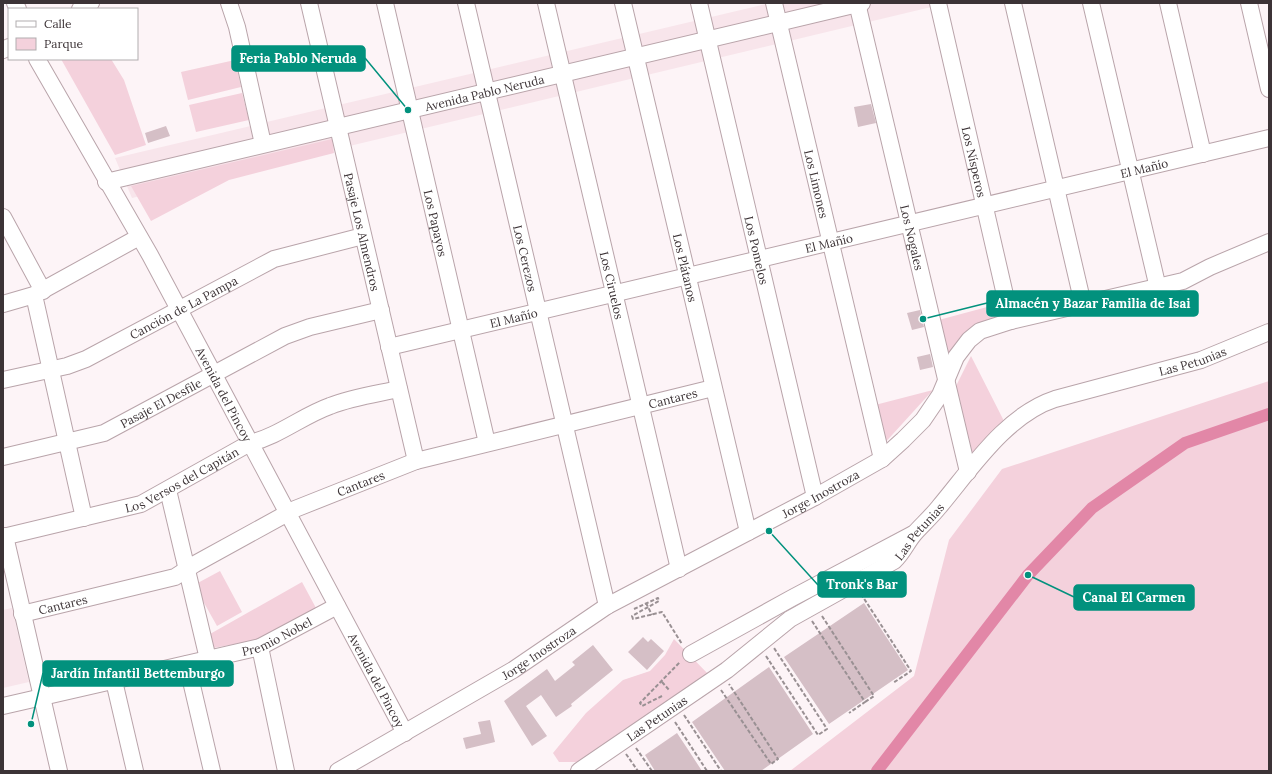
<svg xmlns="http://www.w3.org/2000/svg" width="1272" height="774" font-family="Lora,serif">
	<rect width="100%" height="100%" fill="#fdf4f7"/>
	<!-- built -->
	<path fill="#f8e5eb" d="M770,3H948L132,198L115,158Z
		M12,608L29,682L3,688V610Z"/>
	<!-- green -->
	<path fill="#f4d1dc" d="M61,59H111L124,80L146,145L115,155Z
		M235,60L241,87L188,100L181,72Z
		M242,93L249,120L196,132L189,105Z
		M332,139L334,153L229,180L151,221L131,186Z
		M1002,303L1005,317L951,352L945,354L935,321Z
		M971,356L1006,425L975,453L967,450L953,392Z
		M1269,381V771H790L914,676L949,540L1002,469Z
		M933,390L882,446L875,405Z
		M220,571L242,612L217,626L194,585Z
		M302,582L316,608L257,640L213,648L210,634Z
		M674,639L710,676L578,762H559L553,753L586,713L623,680L650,671L665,655Z"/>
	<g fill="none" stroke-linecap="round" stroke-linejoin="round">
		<!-- canal -->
		<path stroke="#e287a7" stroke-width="12" d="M877,771L1028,575L1092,508L1185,443L1269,414"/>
	</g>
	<!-- building -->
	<path fill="#d5bfc6" d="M871,104L876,123L858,127L854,107Z
		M166,126L170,136L148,143L145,133Z
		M920,310L924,327L912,330L907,313Z
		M930,354L933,367L920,370L917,357Z
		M864,603L908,670L829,724L784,657Z
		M643,637L648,642L651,639L664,651L647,670L628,652Z
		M593,645L613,670L571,704L572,706L556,717L541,695L526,706L547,736L532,746L504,701L547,669L555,681L575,665L572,662Z
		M769,667L813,734L761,771H725L692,722Z
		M490,720L495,742L466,749L463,738L481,734L478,722Z
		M677,733L687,748L702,771H655L645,755Z"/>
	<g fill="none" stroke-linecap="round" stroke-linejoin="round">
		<!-- minor casing -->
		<g stroke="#b9a4aa" stroke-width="18">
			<g id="minor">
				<path d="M15,3L18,9"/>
				<path d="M229,3L237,27L263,144"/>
				<path id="s1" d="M309,3L416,461"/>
				<path id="s2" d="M385,3L487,443"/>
				<path id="s3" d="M466,3L607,606"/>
				<path id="s4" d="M546,3L679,569"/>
				<path id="s5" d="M623,3L748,532"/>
				<path id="s6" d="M699,3L815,497"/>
				<path id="s7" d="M774,3L882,459"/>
				<path id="s8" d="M857,3L968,472"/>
				<path id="s9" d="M938,3L1011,321"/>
				<path d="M1013,3L1083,304"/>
				<path d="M1091,3L1158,288"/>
				<path d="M1168,3L1203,154"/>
				<path d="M1249,3L1269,89"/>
				<path d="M80,9L91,3"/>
				<path d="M3,50L9,47"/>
				<path id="s10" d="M37,59L150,255L405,733"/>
				<path id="s11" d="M106,182L862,3"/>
				<path d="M3,217L43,291"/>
				<path d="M34,295L84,518"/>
				<path d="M3,304L34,295L139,237"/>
				<path id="s12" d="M389,347L1269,138"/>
				<path id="s13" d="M3,380L67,366L86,359L274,259L363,236"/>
				<path id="s14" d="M3,457L104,433L285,336L310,327L381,310"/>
				<path d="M168,490L208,659"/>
				<path d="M5,536L59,771"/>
				<path id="s15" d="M3,537L141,504L250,443C279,436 302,416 330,406C352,397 376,394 399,389"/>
				<path id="s16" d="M22,614L175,577L195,564L295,509L416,461L713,388"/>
				<path d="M260,647L286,771"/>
				<path d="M691,654L792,598L913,534"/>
				<path d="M187,664L212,771"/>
				<path d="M114,681L135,771"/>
				<path id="s17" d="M3,706L260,647L337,606"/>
				<path id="s18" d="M338,771L513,670L607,606L815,497L882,459L903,440L923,420L940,395L956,357L969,340L980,331L1011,321L1183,281L1210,267L1269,242"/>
				<path id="s19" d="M579,771L727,670L790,619L894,561C903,553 907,542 914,534C922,525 931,517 939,507C971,469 1006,415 1055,399L1201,360L1269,332"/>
			</g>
		</g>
		<!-- path -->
		<path stroke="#999093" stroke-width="2" stroke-dasharray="4 2" stroke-linecap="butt" d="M861,594L911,671L893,683
			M646,603L652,615
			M634,609L658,598L659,601L632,616L633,619L662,612L682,644
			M822,616L874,696L865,702
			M812,621L865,702L849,713
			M766,656L818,735L827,729L774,648
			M662,682L670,691
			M721,690L771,764L778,759L729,684
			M662,696L642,706L640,703L680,662
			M684,715L721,771
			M675,722L707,771
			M636,748L652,771
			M626,754L638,771"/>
		<!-- minor -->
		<use href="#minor" stroke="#fff" stroke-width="16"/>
	</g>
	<g text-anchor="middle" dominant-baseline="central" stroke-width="3" stroke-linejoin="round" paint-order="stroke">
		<!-- street labels -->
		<g font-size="12" fill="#3c3336" stroke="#fff">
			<text stroke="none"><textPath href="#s11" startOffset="389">Avenida Pablo Neruda</textPath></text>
			<text stroke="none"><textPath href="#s9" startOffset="163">Los Nísperos</textPath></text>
			<text stroke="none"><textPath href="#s12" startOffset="776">El Mañío</textPath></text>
			<text stroke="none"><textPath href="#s7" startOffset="186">Los Limones</textPath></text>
			<text stroke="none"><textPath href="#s2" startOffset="226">Los Papayos</textPath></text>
			<text stroke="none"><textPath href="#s1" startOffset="235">Pasaje Los Almendros</textPath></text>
			<text stroke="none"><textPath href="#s8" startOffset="241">Los Nogales</textPath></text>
			<text stroke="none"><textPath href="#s12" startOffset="452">El Mañío</textPath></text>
			<text stroke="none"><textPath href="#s6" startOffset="254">Los Pomelos</textPath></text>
			<text stroke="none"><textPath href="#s3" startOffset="262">Los Cerezos</textPath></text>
			<text stroke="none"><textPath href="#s5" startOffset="272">Los Plátanos</textPath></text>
			<text stroke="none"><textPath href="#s4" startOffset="290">Los Ciruelos</textPath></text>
			<text stroke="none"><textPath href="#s13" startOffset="196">Canción de La Pampa</textPath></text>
			<text stroke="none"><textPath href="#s12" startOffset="128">El Mañío</textPath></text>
			<text stroke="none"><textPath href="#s19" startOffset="753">Las Petunias</textPath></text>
			<text stroke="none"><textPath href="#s10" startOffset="384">Avenida del Pincoy</textPath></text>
			<text stroke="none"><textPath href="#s16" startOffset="690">Cantares</textPath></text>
			<text stroke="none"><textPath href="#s14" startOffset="168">Pasaje El Desfile</textPath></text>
			<text stroke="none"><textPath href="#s15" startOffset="189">Los Versos del Capitán</textPath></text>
			<text stroke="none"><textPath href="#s16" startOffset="366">Cantares</textPath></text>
			<text stroke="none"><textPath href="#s18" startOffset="557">Jorge Inostroza</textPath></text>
			<text stroke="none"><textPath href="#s19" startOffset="418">Las Petunias</textPath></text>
			<text stroke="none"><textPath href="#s16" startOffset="42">Cantares</textPath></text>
			<text stroke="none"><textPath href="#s17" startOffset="283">Premio Nobel</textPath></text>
			<text stroke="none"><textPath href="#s18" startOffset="233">Jorge Inostroza</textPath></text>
			<text stroke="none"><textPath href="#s10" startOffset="708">Avenida del Pincoy</textPath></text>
			<text stroke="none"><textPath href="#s19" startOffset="94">Las Petunias</textPath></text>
		</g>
	</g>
	<!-- callouts -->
	<path fill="none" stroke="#02917d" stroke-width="1.5" d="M408 110L365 58M923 319L987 303M769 531L818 585M1028 575L1074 597M31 724L43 673"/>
	<g fill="#02917d" stroke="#fff" stroke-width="1.5">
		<circle cx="408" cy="110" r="4"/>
		<circle cx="923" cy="319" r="4"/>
		<circle cx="769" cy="531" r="4"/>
		<circle cx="1028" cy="575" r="4"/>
		<circle cx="31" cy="724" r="4"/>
	</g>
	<g fill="#02917d" stroke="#02917d" stroke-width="1.5">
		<rect x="232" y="46" width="133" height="25" rx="4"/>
		<rect x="987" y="291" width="211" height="25" rx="4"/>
		<rect x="818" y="572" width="88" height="25" rx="4"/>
		<rect x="1074" y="585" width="120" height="25" rx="4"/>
		<rect x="43" y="661" width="190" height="25" rx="4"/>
	</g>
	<g font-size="13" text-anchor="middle" font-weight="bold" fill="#fff">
		<text x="298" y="63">Feria Pablo Neruda</text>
		<text x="1093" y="308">Almacén y Bazar Familia de Isai</text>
		<text x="862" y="589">Tronk's Bar</text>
		<text x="1134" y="602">Canal El Carmen</text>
		<text x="138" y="678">Jardín Infantil Bettemburgo</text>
	</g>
	<!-- border -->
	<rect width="1272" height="774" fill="none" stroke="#3c3336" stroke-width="8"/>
	<!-- legend -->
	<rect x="8" y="8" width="130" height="52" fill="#ffffff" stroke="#b1adaf"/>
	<rect x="16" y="21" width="20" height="6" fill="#ffffff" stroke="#b1adaf"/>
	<text x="44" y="28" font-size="12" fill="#3c3336">Calle</text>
	<rect x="16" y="38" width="20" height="12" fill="#f4d1dc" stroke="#b1adaf"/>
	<text x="44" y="48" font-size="12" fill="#3c3336">Parque</text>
</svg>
